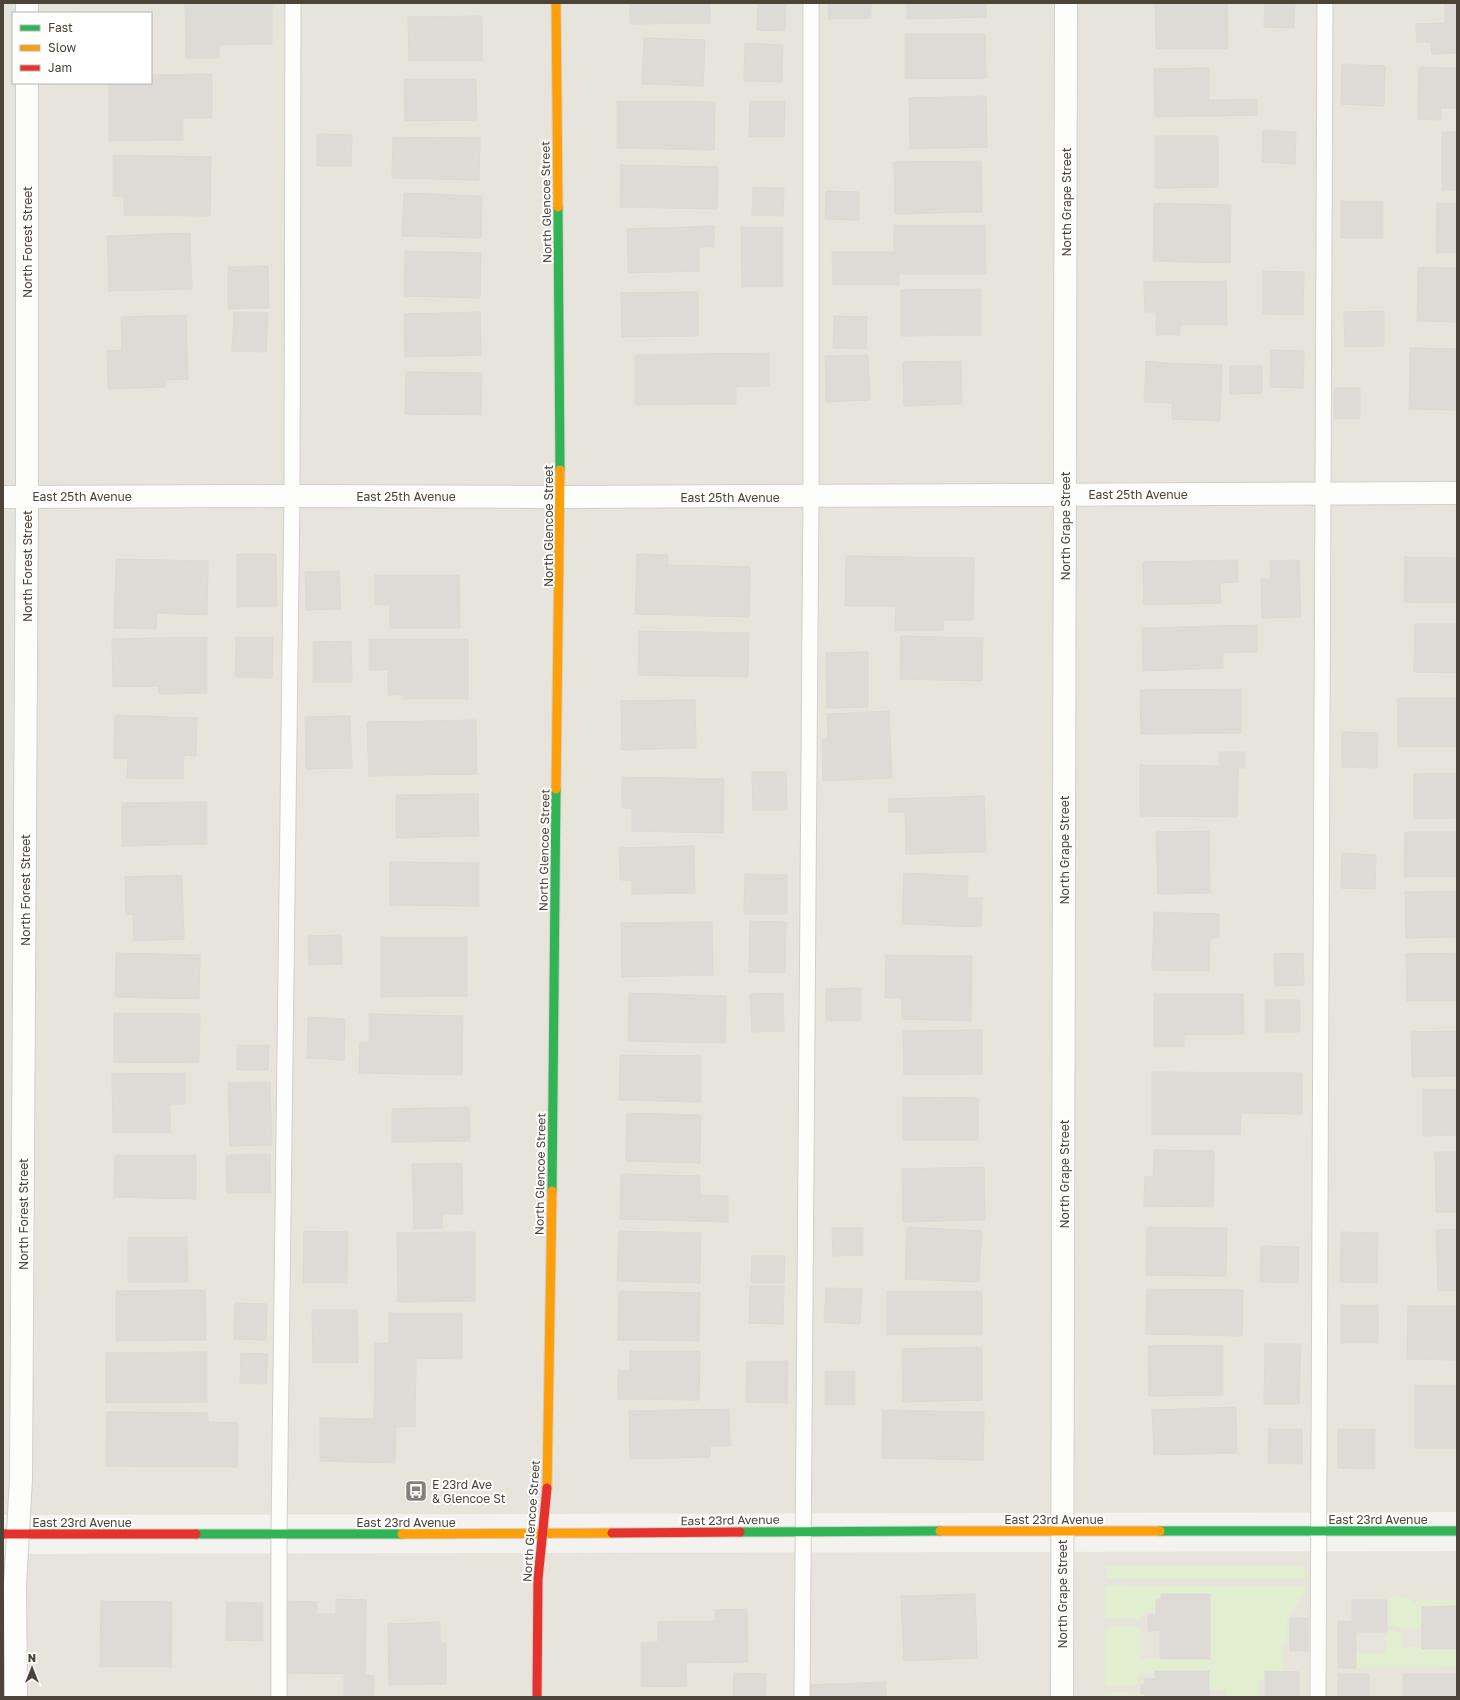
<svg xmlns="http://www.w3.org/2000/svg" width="1460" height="1700" font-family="'Golos Text',sans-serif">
	<rect width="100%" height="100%" fill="#f4f2ee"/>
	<!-- residential -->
	<path fill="#e7e4dc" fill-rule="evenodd" d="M3,3H1457V1512L3,1515ZM13,13H151V83H13Z
		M1457,1551V1697H3V1554Z"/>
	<!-- green -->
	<path fill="#e1eecf" d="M1106,1566H1301L1306,1570L1305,1578H1107Z
		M1105,1585L1306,1587L1290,1618L1287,1619V1643H1283V1671H1266L1265,1679L1259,1680V1697H1226V1690H1209L1208,1671H1155V1673H1138V1683L1134,1686H1105V1629L1111,1627L1140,1626V1656L1142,1659H1210V1594L1156,1600V1612H1145V1615H1140V1619H1111L1105,1618Z
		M1396,1595L1411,1599L1413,1603L1421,1600H1457V1606L1422,1607V1628L1403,1629L1387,1624V1600Z
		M1387,1629L1403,1633V1647H1422V1649H1457V1667L1356,1668V1653H1386V1632H1387Z
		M1105,1692H1133L1136,1694H1145V1697H1105Z"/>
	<!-- building -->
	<path fill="#dedbd6" stroke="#dcd9d4" d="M185,3H272V44L219,45V58H186Z
		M630,3H710V23L630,24Z
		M758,3H786L785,31L757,30Z
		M828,3H871V18L829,19Z
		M907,3H986V17L907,19Z
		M1155,3H1227L1228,49H1156Z
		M1265,3H1295L1294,28L1264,27Z
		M1445,3H1457V53L1432,54L1431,42H1417L1416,24L1445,23Z
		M482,16V61H409L408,17Z
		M905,34H985L986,78L905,79Z
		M644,38L705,40L703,86L642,84Z
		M745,43L783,45L782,82L744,81Z
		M1342,64L1385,66L1384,106L1341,104Z
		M1419,67L1457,68V108H1441V120L1418,119Z
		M1209,68V100L1257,99V115L1155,117L1154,69Z
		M212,74V118H183V140L109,141V83H151V75Z
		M404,79H476L477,120L405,121Z
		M986,96L987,147L910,149L909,98Z
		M617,101L715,102L714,150L617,148Z
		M750,101H785L784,137H749Z
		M1263,130L1296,132L1295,164L1262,162Z
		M1442,132H1457V190H1442Z
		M317,134L352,135L351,166H317Z
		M1155,136H1218V187L1155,188Z
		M393,137L480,138L479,180L392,178Z
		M113,155L211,157L210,216L124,215V196H113Z
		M981,161L982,212L895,214L894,162Z
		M621,165L718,167L717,209L620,207Z
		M753,187L784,188L783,216L752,215Z
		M826,191L859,192V220L825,219Z
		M404,193L482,196L481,238L402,236Z
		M1341,201H1383V238H1341Z
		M1154,203L1231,205L1230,263L1153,261Z
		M1437,203H1457V253H1436Z
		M894,225H985L986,274H899V285H833L832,252H894Z
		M714,226V247H699V271L628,273L627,229Z
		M741,227H783V287H742Z
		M190,233L192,289L109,291L107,236Z
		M405,251L481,253L480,298L404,296Z
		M268,266L269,308L228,309V267Z
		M1418,267L1457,268V322L1417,321Z
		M1263,271L1304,272L1303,315L1263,314Z
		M1226,281L1227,325H1180V335H1156V312H1145L1144,282Z
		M981,289V335L901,336V290Z
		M698,292V336L622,337L621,293Z
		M1384,311V346L1345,347L1344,312Z
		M234,312L268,313L266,352L232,351Z
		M480,312L481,355L405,357L404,314Z
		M186,315L188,379L165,380V387L108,389L107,351L122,350L121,317Z
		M834,316L867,317L866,349L833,348Z
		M1410,348L1457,349V410L1409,409Z
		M1271,350L1304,351L1303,388L1270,387Z
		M769,353V386L736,387V404L635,405V355Z
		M868,355L870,400L826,402L825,356Z
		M961,361L962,404L904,406L903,362Z
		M1146,361L1166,363L1222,365L1220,421L1172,419V403L1144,402Z
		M1230,366H1262V393L1230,394Z
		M406,372L482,373L481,415L405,414Z
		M1334,388H1360V419H1334Z
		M237,554H276L277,607H237Z
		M637,554L668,555V565L750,567L749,617L635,614Z
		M846,556L974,558L973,620H944L943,631H895L896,606H845Z
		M1405,557L1457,558V603L1404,602Z
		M116,559L208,561L207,615L157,613L156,629L114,628Z
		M1237,560L1238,582L1220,583L1221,603L1144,605L1143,562Z
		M1299,560L1301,617L1262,618L1261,579H1271L1270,561Z
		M339,571L341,609L306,610L305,572Z
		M375,575H459L460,628H390V605H375Z
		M1415,624H1457V673L1414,672Z
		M1257,625V652L1223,653V668L1143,671L1142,628Z
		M639,631L749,633L748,677L638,675Z
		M901,636L983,638L982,681L900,679Z
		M207,637V693L159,694V686L113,687L112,639Z
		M236,637H273L272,678L235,677Z
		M369,639H468V699H404V695H388V670H369Z
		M351,641L352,682H313V642Z
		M868,652V707L827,708L826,653Z
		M1241,689V733L1141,734L1140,690Z
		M1398,698H1457V747H1398Z
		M695,700L696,748L622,750L621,701Z
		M889,711L892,778L823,781L822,740L828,739L827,714Z
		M115,715L197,718L196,756L184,755L183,779L127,778L128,759H114Z
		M350,716L352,768L306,769L305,717Z
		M476,720L477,774L369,776L367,722Z
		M1342,732L1378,733L1377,768L1342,767Z
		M1219,752H1245V768H1238L1237,817L1140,816V765L1219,766Z
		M752,772H786L787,810H753Z
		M1457,773V818L1414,819V774Z
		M622,777L724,779L723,833L632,831V808H622Z
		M478,794L479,836L396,838V795Z
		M984,796L986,852L906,854L905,812H889L888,799Z
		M207,802V844L122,846V803Z
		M1209,831L1210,893L1158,894L1156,832Z
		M1405,832H1457V877H1404Z
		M694,846L695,893L632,894V880H620L619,848Z
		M1342,853L1376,855L1375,889L1341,888Z
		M390,862L479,863V906L390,905Z
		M904,873L968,876L967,898H982L981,927L902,924Z
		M745,874L787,875V914H744Z
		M182,875L184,939L134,941L133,914L126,915L125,877Z
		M1457,891V937L1406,938L1405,892Z
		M1154,912L1219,914V938H1210L1209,971L1152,970Z
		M750,921L786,922L785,973L749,972Z
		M712,922L713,975L622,977L621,923Z
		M341,935L342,964L309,965L308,936Z
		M381,937H467V996L381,997Z
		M116,953L200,955L199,999L115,997Z
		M1303,953L1304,985L1275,986L1274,954Z
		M1457,953V1001H1407L1406,954Z
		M886,955L972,956L971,1021L902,1019V998H885Z
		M861,988V1021H826V989Z
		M629,993L726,996L725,1043L628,1041Z
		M783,993L784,1031L752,1032L750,994Z
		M1154,994H1243L1244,1034L1184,1035V1047H1154Z
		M1265,1000H1300V1032H1265Z
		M114,1013L200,1014L199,1063L114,1062Z
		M369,1014L463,1016L462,1075L359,1073L360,1042L369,1043Z
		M308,1017L345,1019L344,1060L307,1058Z
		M982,1030V1074L904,1075L903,1031Z
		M1455,1031H1457V1076L1412,1077L1411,1032Z
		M237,1045H269L268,1070H237Z
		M620,1055L701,1056V1102L619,1100Z
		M1152,1072L1302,1073V1114L1241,1113L1240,1135H1152Z
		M185,1073V1104H170V1133H113L112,1074Z
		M270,1082L272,1145L230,1146L228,1083Z
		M1423,1089H1457V1135L1423,1136Z
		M903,1097L978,1098V1140H903Z
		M469,1107L470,1141L392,1142V1109Z
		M627,1113L701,1115L700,1163L626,1161Z
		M1154,1150L1214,1151L1213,1207L1144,1206L1145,1176L1153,1177Z
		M1435,1152H1457V1212H1436Z
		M270,1154L271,1193H227L226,1155Z
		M115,1155H196V1199L114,1197Z
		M462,1163L463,1214H442V1228L414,1229L412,1164Z
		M984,1167L985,1220L903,1222L902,1169Z
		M621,1174L700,1176V1195L728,1196V1222L620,1219Z
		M907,1227L982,1231L979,1282L905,1279Z
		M1147,1227L1227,1228L1226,1276L1146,1275Z
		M832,1228H863V1255L833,1256Z
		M1457,1229V1290L1438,1291L1436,1230Z
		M304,1231L348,1232L347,1283H303Z
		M619,1231L701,1233L700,1283L617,1281Z
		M475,1232V1301L398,1302L397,1233Z
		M1341,1232L1378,1233L1377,1283L1340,1282Z
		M128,1237H187L188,1282H128Z
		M1261,1246L1299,1247L1298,1283L1260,1282Z
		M752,1256H785L784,1283H751Z
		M750,1286H784L783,1324L749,1323Z
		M826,1288L862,1289L860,1324L824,1322Z
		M1147,1289L1243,1290L1242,1336L1146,1334Z
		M205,1290L206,1340L116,1341V1291Z
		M619,1291L700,1293L699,1341L618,1340Z
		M887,1291H982V1335H887Z
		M235,1303L267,1304L266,1340L234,1339Z
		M1341,1305H1378V1343H1341Z
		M1408,1306H1457V1360L1407,1359Z
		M312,1310H357L358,1363H313Z
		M389,1313H462V1359L416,1358L415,1427H396L395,1463L320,1461V1418L374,1419L375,1343H389Z
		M1265,1344H1301L1299,1404H1264Z
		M1223,1345V1395L1149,1396L1148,1346Z
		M982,1347V1400L903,1402L902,1349Z
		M630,1351H700L699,1400L618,1399V1370L630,1371Z
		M207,1352V1402L106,1403V1353Z
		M241,1353L268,1354L266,1384L240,1383Z
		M747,1361H788L787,1403L746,1402Z
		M825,1371H855V1405H825Z
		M1415,1385H1457V1448H1415Z
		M1236,1407L1237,1453L1154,1455L1152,1410Z
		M729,1409L730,1446H710V1457L630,1459L629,1411Z
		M883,1410L984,1412L983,1460L882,1458Z
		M107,1412L208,1413V1422L238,1423L237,1467L106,1466Z
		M1269,1429H1302V1464L1268,1463Z
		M1338,1429H1375V1469L1338,1468Z
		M975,1594L977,1658L904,1661L901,1596Z
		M1161,1594H1210V1659L1160,1658V1631H1148V1615H1156V1600H1161Z
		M336,1599L366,1600L365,1674L286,1673L287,1601L317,1602V1614H336Z
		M1352,1600H1387V1632H1356V1668H1338V1621H1352Z
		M101,1601L172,1602L171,1667H100Z
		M227,1602L263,1603V1641L226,1640Z
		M1457,1606V1649H1422V1607Z
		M747,1609L748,1662L686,1663L687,1686L641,1687V1643L658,1642V1622L715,1621V1610Z
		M1290,1618H1308V1651H1290Z
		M440,1622V1643H446V1684L389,1685L388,1624Z
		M1155,1671H1209V1697H1145V1694H1141V1685H1145V1679H1155Z
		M1265,1671L1299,1672V1697H1265Z
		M734,1673L766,1674L765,1697H733Z
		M1338,1674H1369V1697H1338Z
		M1403,1674H1457V1697H1403Z
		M344,1675H374L373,1697H344Z
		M886,1682V1697H808V1685Z"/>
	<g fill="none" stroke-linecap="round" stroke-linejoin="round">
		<!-- lane casing -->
		<g stroke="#d2d0cb" stroke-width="17">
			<path id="lane" d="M279,1697V1534L292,496L293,3
				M802,1697L811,496V3
				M1318,1697L1325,3"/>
		</g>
		<!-- street casing -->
		<g stroke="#d2d0cb" stroke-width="24">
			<path id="street" d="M27,3V13
				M3,497L292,496L560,497L1457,493
				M16,1697L15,1585L21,1479L27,497V83
				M1062,1697L1066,3"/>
		</g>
		<!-- fast casing -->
		<g stroke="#d3cfc5" stroke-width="11">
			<path id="fast" d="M558,207L560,470
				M552,1191L556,789
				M1160,1531H1457
				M740,1532L940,1531
				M196,1534H402"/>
		</g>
		<!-- slow casing -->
		<g stroke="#d3cfc5" stroke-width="11">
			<path id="slow" d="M556,3L558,207
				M556,789L560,470
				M547,1488L552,1191
				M940,1531H1160
				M402,1534L612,1533"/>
		</g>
		<!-- jam casing -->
		<g stroke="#d3cfc5" stroke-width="11">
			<path id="jam" d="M612,1533L740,1532
				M3,1534H196
				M537,1697L538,1579L547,1488"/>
		</g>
		<!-- lane -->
		<use href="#lane" stroke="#fdfdfc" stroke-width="15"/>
		<!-- street -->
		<use href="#street" stroke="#fdfdfc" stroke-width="22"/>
		<!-- fast -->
		<use href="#fast" stroke="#30b455" stroke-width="9"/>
		<!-- slow -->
		<use href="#slow" stroke="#ff9f0a" stroke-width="9"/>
		<!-- jam -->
		<use href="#jam" stroke="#e5322d" stroke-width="9"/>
	</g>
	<!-- icons -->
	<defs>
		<g id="bus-square" transform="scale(1.15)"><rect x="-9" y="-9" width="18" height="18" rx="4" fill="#868178" stroke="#fff"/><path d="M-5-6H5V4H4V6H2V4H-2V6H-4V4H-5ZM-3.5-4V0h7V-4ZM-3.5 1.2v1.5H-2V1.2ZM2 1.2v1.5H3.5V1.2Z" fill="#fff"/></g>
	</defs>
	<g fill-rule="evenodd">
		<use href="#bus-square" x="416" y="1491"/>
	</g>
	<g text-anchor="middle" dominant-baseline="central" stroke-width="4" stroke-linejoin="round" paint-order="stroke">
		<!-- street labels -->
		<g font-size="12" fill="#4b4439" stroke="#fff">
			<text transform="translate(546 202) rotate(-91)">North Glencoe Street</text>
			<text transform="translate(1066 202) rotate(-90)">North Grape Street</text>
			<text transform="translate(27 242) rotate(-90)">North Forest Street</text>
			<text x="1138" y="494">East 25th Avenue</text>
			<text x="82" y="496">East 25th Avenue</text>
			<text x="406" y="496">East 25th Avenue</text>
			<text x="730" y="497">East 25th Avenue</text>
			<text transform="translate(548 526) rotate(-90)">North Glencoe Street</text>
			<text transform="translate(1065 526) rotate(-90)">North Grape Street</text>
			<text transform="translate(27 566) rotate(-90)">North Forest Street</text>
			<text transform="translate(544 850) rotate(-89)">North Glencoe Street</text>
			<text transform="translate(1064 850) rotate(-90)">North Grape Street</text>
			<text transform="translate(25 890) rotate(-90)">North Forest Street</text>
			<text transform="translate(540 1174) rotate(-89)">North Glencoe Street</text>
			<text transform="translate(1064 1174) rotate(-90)">North Grape Street</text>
			<text transform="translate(23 1214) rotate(-90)">North Forest Street</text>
			<text x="1054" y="1519">East 23rd Avenue</text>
			<text x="1378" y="1519">East 23rd Avenue</text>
			<text transform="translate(730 1520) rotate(-1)">East 23rd Avenue</text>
			<text transform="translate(531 1521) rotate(-86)">North Glencoe Street</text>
			<text x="82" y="1522">East 23rd Avenue</text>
			<text x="406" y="1522">East 23rd Avenue</text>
			<text transform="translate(1062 1594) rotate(-90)">North Grape Street</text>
		</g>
		<!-- poi labels -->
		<g font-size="12" fill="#4b4439" stroke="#fff" text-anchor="start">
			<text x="432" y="1484">E 23rd Ave<tspan x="432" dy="14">&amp; Glencoe St</tspan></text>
		</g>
	</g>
	<!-- border -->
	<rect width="1460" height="1700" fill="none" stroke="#4b4439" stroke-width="8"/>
	<!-- legend -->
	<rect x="12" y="12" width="140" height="72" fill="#ffffff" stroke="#b7b4b0"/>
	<rect x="20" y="25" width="20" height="6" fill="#30b455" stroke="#b7b4b0"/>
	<text x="48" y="32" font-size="12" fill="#4b4439">Fast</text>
	<rect x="20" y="45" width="20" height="6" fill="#ff9f0a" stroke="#b7b4b0"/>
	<text x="48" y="52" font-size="12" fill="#4b4439">Slow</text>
	<rect x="20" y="65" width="20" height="6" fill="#e5322d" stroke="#b7b4b0"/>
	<text x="48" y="72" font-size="12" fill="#4b4439">Jam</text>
	<!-- north arrow -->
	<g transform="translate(32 1668)" stroke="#ffffff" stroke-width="3" paint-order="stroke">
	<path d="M0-3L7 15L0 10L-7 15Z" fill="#4b4439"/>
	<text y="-6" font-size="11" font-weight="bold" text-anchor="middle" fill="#4b4439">N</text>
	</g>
</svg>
